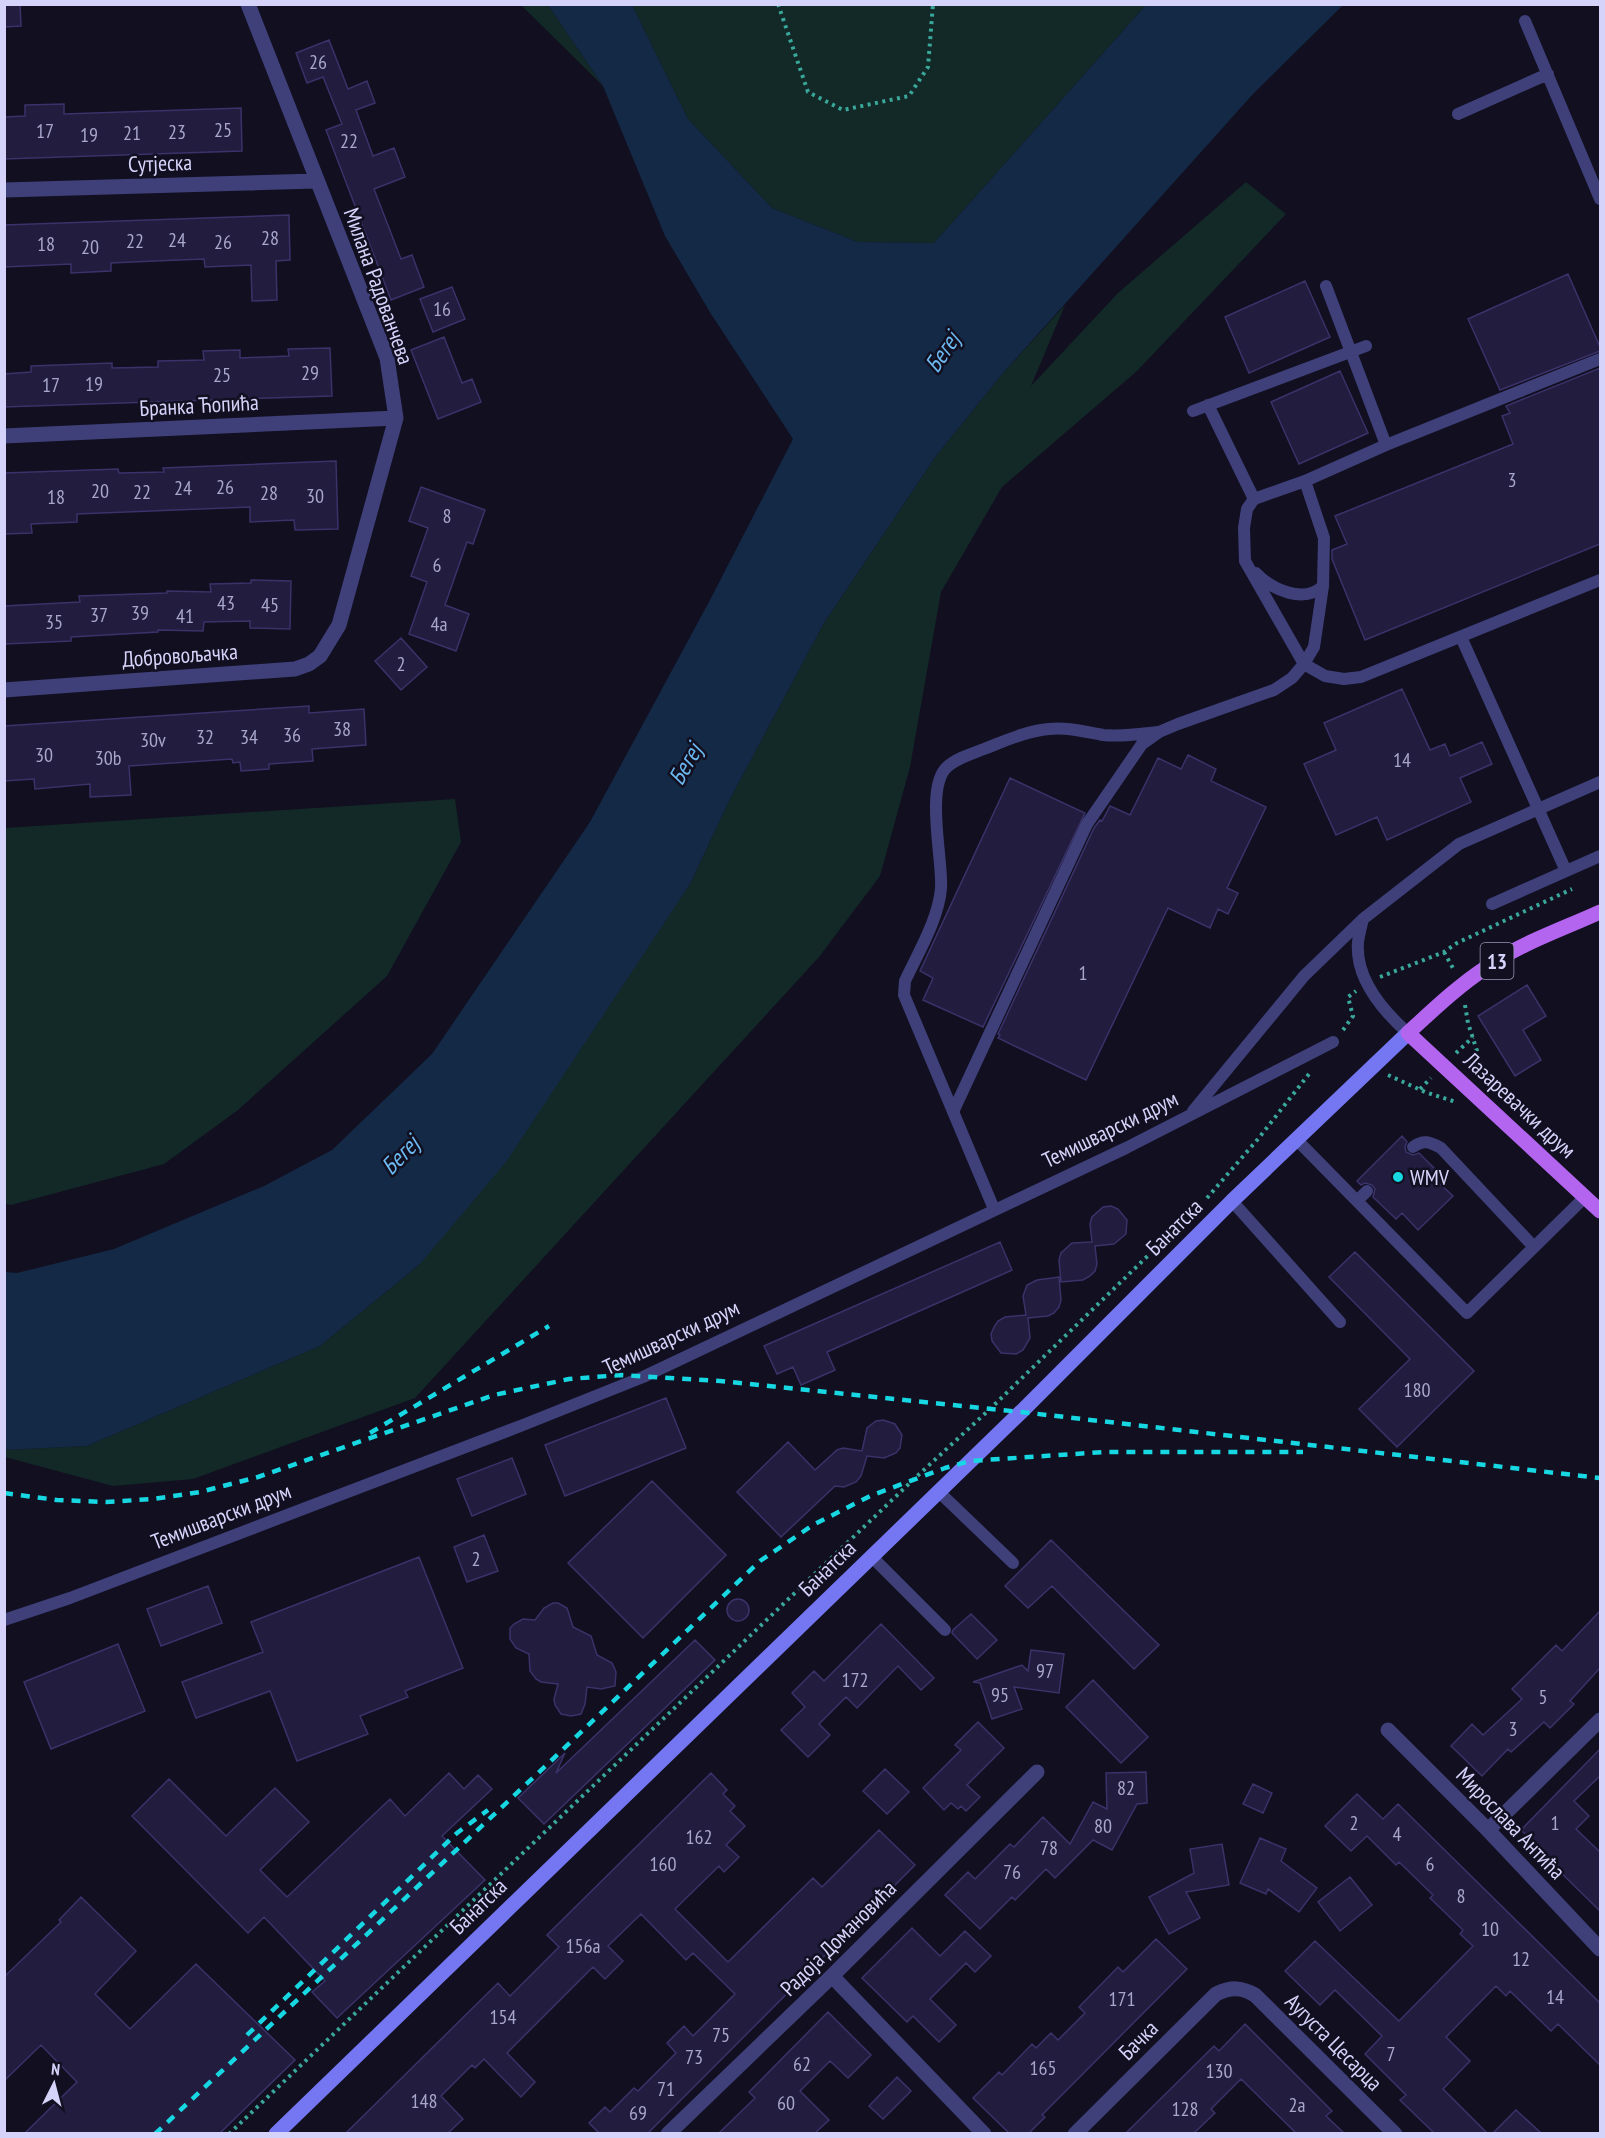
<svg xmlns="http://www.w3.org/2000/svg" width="1605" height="2138" font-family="'PT Sans Narrow',sans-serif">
	<rect width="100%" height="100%" fill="#110f20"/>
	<!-- green -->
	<path fill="#132927" d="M521,5H548L603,86Z
		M632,5H1146L934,243L858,242L772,208L688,119Z
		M1246,182L1286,214L1137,371L1002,487L941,592L910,767L880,876L819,957L415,1398L193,1479L113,1486L5,1457V1450L87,1446L320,1346L420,1264L690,884L730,799L824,623L936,456L1003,373L1065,305L1031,386L1118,293Z
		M455,799L461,842L387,976L238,1110L164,1164L11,1205L5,1204V828Z"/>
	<!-- water -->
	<path fill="#142945" d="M548,5H632L688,119L772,208L858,242L934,243L1146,5H1343L1253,94L1003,373L936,456L824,623L730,799L690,884L506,1162L420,1264L320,1346L87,1446L5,1450V1272L17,1273L114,1249L264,1186L332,1150L432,1054L590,822L710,600L793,439L711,314L665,236L603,86Z"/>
	<!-- building -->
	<path fill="#221d3f" stroke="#3a3269" stroke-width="1.5" d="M4,4H20L21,26L4,27Z
		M329,40L348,89L367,81L375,103L356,110L373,156L394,148L405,177L374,189L401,259L412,255L424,287L391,300L326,130L342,124L323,77L307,83L296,53Z
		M64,104V114L241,108L242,151L4,159V117L25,116V105Z
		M289,215L290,260L276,261L277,300L252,301L251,265L205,267L204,259L155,261L111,263V271L71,273V264L4,267V225Z
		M1568,274L1600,347V351L1500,390L1468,319Z
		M1305,281L1330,337L1249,373L1225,317Z
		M452,287L465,319L433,332L420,299Z
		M444,337L462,383L472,379L481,402L438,419L411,350Z
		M330,348L332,396L4,407V374L31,372V366L112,363V368L158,367V361L204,360L203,351L240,350V358L289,356L288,349Z
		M1600,368V544L1365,640L1332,559V550L1347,544L1335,516L1513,444L1502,416L1510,413L1506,406Z
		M1340,371L1368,433L1299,464L1271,402Z
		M336,461L338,529L295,530L294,520L250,522V507L77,514V522L31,524L32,533L4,534V473L118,469L119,473L164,472L163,468Z
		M421,487L485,510L473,544L467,542L445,605L469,614L456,651L409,634L427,582L411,576L428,528L409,521Z
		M251,580L291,581L290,629L250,628V621L204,622L203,631L158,630V632L71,637V641L4,644V606L80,602L79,596L167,593V591L211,592L210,584L251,583Z
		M401,638L427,667L401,690L375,661Z
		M1402,689L1430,750L1445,744L1450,756L1482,742L1492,764L1460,778L1471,802L1387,840L1377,817L1336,835L1304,764L1336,750L1324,723Z
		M309,706V713L364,709L366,745L312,749L313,761L269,764V769L241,771L240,762L233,763L232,759L129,766L131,795L90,797V784L35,789L34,779L4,781V726Z
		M1188,755L1216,769L1211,781L1266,807L1227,888L1238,893L1228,914L1218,909L1210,928L1168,908L1086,1080L998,1038L1000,1035L998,1034L1094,828L1100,820L1102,821L1110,806L1130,815L1158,758L1181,769Z
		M1010,778L1085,813L983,1027L923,1000L933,978L920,971Z
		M1527,985L1546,1016L1523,1030L1541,1060L1515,1076L1478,1016Z
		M1402,1136L1407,1142L1405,1147L1406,1152L1413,1155L1419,1153L1441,1175L1436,1180L1453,1196L1418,1230L1402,1213L1396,1219L1373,1197L1375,1189L1372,1185L1365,1183L1361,1185L1357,1181Z
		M1111,1206L1118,1209L1127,1220L1126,1234L1114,1244L1095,1246L1097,1264L1095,1271L1090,1276L1083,1280L1061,1282L1059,1260L1061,1253L1072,1243L1092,1242L1090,1224L1092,1217L1103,1207Z
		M1000,1242L1012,1270L827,1352L835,1370L801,1385L793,1367L777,1374L764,1346Z
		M1355,1252L1474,1371L1397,1447L1359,1409L1410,1359L1329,1277Z
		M1059,1277L1061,1300L1059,1307L1054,1313L1048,1316L1028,1318L1030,1338L1023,1350L1016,1354L1001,1353L992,1341L991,1334L994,1327L998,1321L1005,1317L1026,1315L1023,1296L1027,1285L1037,1280Z
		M666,1398L686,1448L565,1496L545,1445Z
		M883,1420L895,1424L902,1435L900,1448L896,1453L884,1458L867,1456L861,1476L856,1482L844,1487L835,1486L781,1537L737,1492L788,1442L815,1470L837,1450L843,1448L862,1451L867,1428L876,1421Z
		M512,1458L526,1494L472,1516L457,1479Z
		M652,1481L726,1555L643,1638L568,1563Z
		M484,1535L498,1571L467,1582L454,1547Z
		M1051,1540L1159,1645L1134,1669L1052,1586L1028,1608L1005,1586Z
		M419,1557L463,1668L405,1691L408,1697L360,1716L368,1734L297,1761L270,1691L196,1718L182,1682L263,1652L251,1622Z
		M208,1586L222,1623L161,1646L147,1609Z
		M727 1610a11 11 0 1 1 22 0a11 11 0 1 1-22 0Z
		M553,1603H558L567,1608L573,1627L591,1636L597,1655L612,1663L616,1672L615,1686L601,1689L587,1687L585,1704L581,1714L571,1716L561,1714L555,1705L554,1699L558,1684L541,1682L536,1679L530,1671L529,1654L516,1648L510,1639V1628L514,1624L523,1619L535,1620L544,1608Z
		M1600,1611V1668L1570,1701L1574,1704L1550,1728L1544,1722L1511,1752L1508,1749L1482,1776L1451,1746L1472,1724L1483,1735L1522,1699L1512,1689L1556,1645L1562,1651Z
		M971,1614L997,1640L977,1659L952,1633L953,1630Z
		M881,1624L934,1678L921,1690L898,1666L857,1708L846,1697L819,1724L830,1735L808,1757L781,1730L805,1707L792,1693L814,1671L824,1681Z
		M695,1640L715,1660L544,1824L518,1798L565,1753L556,1773Z
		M118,1644L145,1711L51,1749L24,1682Z
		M1031,1650L1064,1654L1059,1693L1014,1687L1022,1709L992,1719L980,1683L973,1682L1022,1665L1028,1671Z
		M1093,1680L1148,1737L1121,1763L1066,1707Z
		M978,1722L1004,1748L967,1785L980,1797L966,1811L961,1806L958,1809L951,1803L944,1810L923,1788L961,1750L955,1745Z
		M1600,1749V1776L1574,1801L1589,1816L1576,1829L1600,1852V1911L1550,1862L1552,1861L1521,1830Z
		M885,1769L909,1792L887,1814L863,1791Z
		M1146,1772L1147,1803L1137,1804L1112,1850L1093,1840L1055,1878L1046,1869L1015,1900L1012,1897L980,1929L945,1895L968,1872L975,1879L1010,1844L1014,1847L1043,1817L1070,1844L1093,1802L1107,1809L1106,1773Z
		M449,1773L464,1789L478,1775L492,1789L442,1836L485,1880L337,2018L312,1992L325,1981L264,1917L248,1933L132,1816L169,1779L226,1836L275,1788L309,1822L260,1870L287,1897L390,1799L405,1816Z
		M711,1773L727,1790L723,1794L735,1806L730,1811L745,1826L726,1845L739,1857L724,1872L719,1866L675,1909L728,1962L813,1878L822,1887L879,1830L915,1865L648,2133H599L589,2123L605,2107L610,2112L634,2088L638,2091L676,2053L667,2043L684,2026L693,2036L735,1994L693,1953L686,1960L641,1914L608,1946L623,1961L605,1979L593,1967L507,2053L535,2082L521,2097L484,2059L475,2068L472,2065L441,2096L463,2119L448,2133H346L498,1983L510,1996L559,1947L547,1935Z
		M1253,1784L1272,1793L1263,1813L1243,1804Z
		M1357,1794L1383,1819L1398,1804L1600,2003V2065L1558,2024L1551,2031L1510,1991L1506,1996L1496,1986L1446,2037L1470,2061L1443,2089L1487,2133H1434L1400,2100L1406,2095L1365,2054L1382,2036L1335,1990L1320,2005L1285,1971L1315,1941L1399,2021L1473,1946L1460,1934L1463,1930L1430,1898L1433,1895L1399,1862L1396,1865L1367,1836L1351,1851L1325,1826Z
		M1260,1838L1286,1849L1281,1861L1317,1888L1299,1912L1268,1889L1266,1894L1240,1883Z
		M1222,1844L1229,1885L1186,1892L1200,1918L1169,1934L1149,1897L1194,1873L1190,1849Z
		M1350,1877L1372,1905L1340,1931L1318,1902Z
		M81,1897L136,1951L95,1994L130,2029L196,1964L295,2060L220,2133H25L77,2082L41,2045L4,2081V1977L61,1922L59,1920Z
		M912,1928L940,1956L965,1931L991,1956L975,1972L966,1963L930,1999L956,2025L939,2042L913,2016L907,2022L862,1978Z
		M1156,1939L1187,1969L1042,2115L1045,2117L1029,2133H1009L973,2098L999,2072L1002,2075L1032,2044L1036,2048L1051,2033L1058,2040L1085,2013L1079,2007L1118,1967L1123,1972Z
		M828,2012L871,2055L848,2078L830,2061L800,2091L829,2120L815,2133H719L755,2098L749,2092Z
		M1245,2024L1332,2111L1326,2116L1344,2133H1296L1241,2079L1211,2109L1215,2113L1194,2133H1126L1214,2046L1219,2051Z
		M897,2077L911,2091L883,2119L869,2106Z
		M1516,2110L1541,2133H1493Z"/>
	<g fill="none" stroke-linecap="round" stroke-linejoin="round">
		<!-- path -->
		<path stroke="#3aa79b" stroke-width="4" stroke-dasharray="3 4.5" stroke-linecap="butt" d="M778,4L808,92L843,110L909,96L928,67L933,4
			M1444,952L1454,970
			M1380,977L1444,952L1457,943L1572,889
			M1465,1005L1468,1023L1487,1082
			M1343,1030L1353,1016L1348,997L1356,991
			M1456,1053L1473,1037
			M1388,1075L1425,1092L1456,1102
			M1420,1089L1431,1078
			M1207,1198L1258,1139L1309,1074
			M229,2134L914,1479L990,1409L1161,1243"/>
		<!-- lane -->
		<path stroke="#3f407a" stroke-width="12" d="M1525,21L1600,199
			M1458,114L1548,74
			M1326,286L1386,445
			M1600,359L1386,445L1305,481L1254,499L1247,509L1244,528L1245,561L1304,664L1325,676L1344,679L1361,677L1600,580
			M1208,405L1254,499
			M1193,411L1366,346
			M1256,573C1272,590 1304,604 1323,586
			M1461,637L1566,871
			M1492,904L1600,856
			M1363,919C1361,927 1359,934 1358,942C1355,978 1383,1011 1408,1033
			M1193,1111L1304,976L1363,919L1459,844L1600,782
			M953,1112L1087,824L1142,744L1159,732L1178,724L1274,690L1292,678L1304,664L1314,647L1323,586L1324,538L1305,481
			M1296,1139L1467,1313L1585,1197
			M1413,1147C1424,1139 1430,1142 1441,1148L1534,1247
			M1232,1201L1340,1322
			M1357,1201L1367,1191
			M994,1209L904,995L905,981C918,953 939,918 941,888C943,860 925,787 947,767C957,758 971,754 984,749C1005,741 1026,731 1049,729C1068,727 1085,732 1103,735C1122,737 1140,734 1158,732
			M938,1491L1013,1563
			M871,1556L945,1630
			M4,1620L70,1598L523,1425L643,1377L1126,1148L1333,1042"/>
		<!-- street -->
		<path stroke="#3f407a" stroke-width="15" d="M4,190L316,181
			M4,436L396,418
			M4,690L295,669L309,664L320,656L339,625L396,418L387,358L248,4
			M1388,1730L1488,1830L1600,1949
			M1488,1830L1600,1720
			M832,1976L984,2134
			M668,2134L832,1976L1037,1772
			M1075,2134L1216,1994C1231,1987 1241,1987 1255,1995L1395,2134"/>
		<!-- secondary -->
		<path stroke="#7477f1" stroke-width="15" d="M276,2134L1021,1412L1232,1201L1408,1033"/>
		<!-- primary -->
		<path stroke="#b465ef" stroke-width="15" d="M1600,912C1563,929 1521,943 1487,967C1458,986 1433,1010 1408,1033L1600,1211"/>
		<!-- rail -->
		<path stroke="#17d8e2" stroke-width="4.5" stroke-dasharray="9 8" stroke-linecap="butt" d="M370,1433L549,1326
			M4,1493L57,1500L106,1502L153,1499L200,1492L258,1477L494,1395L569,1379L621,1375L720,1381L1021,1412L1600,1478
			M247,2035L457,1833L488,1810
			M155,2134L554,1758L760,1561L813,1525L870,1496L945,1468L970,1461L1104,1452H1303"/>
	</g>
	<!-- markers -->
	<circle fill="#17d8e2" stroke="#110f20" stroke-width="2" cx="1398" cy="1177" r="6"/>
	<g text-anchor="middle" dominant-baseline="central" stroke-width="5" stroke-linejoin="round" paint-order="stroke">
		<!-- number labels -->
		<g font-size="20" fill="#a8a6cb">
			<text x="318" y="62">26</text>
			<text x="223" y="130">25</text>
			<text x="45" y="131">17</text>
			<text x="177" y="132">23</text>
			<text x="132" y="133">21</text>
			<text x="89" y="135">19</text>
			<text x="349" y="141">22</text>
			<text x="270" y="238">28</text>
			<text x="177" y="240">24</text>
			<text x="135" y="241">22</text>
			<text x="223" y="242">26</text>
			<text x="46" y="244">18</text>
			<text x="90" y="247">20</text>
			<text x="442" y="309">16</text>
			<text x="310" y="373">29</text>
			<text x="222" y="375">25</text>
			<text x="94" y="384">19</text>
			<text x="51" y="385">17</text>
			<text x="1512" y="480">3</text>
			<text x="225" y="487">26</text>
			<text x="183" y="488">24</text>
			<text x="100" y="491">20</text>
			<text x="142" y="492">22</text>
			<text x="269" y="493">28</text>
			<text x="315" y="496">30</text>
			<text x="56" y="497">18</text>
			<text x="447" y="516">8</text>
			<text x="437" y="565">6</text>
			<text x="226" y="603">43</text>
			<text x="270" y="605">45</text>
			<text x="140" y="613">39</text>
			<text x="99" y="615">37</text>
			<text x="185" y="616">41</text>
			<text x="54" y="622">35</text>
			<text x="439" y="624">4a</text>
			<text x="401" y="664">2</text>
			<text x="342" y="729">38</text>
			<text x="292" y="735">36</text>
			<text x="205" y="737">32</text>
			<text x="249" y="737">34</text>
			<text x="153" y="740">30v</text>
			<text x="44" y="755">30</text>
			<text x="108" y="758">30b</text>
			<text x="1402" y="760">14</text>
			<text x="1083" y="973">1</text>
			<text x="1417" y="1390">180</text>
			<text x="476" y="1559">2</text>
			<text x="1045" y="1671">97</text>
			<text x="855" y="1680">172</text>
			<text x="1000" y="1695">95</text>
			<text x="1543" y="1697">5</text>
			<text x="1513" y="1729">3</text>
			<text x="1126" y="1788">82</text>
			<text x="1354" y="1823">2</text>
			<text x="1555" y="1823">1</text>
			<text x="1103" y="1826">80</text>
			<text x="1397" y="1834">4</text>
			<text x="699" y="1837">162</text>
			<text x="1049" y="1848">78</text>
			<text x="663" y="1864">160</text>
			<text x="1430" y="1864">6</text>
			<text x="1012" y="1872">76</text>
			<text x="1461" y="1896">8</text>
			<text x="1490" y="1929">10</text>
			<text x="583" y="1946">156a</text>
			<text x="1521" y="1959">12</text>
			<text x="1555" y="1997">14</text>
			<text x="1122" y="1999">171</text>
			<text x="503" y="2017">154</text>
			<text x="721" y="2035">75</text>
			<text x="1391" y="2054">7</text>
			<text x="694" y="2057">73</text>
			<text x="802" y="2064">62</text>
			<text x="1043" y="2068">165</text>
			<text x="1219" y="2071">130</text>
			<text x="666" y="2089">71</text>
			<text x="424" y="2101">148</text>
			<text x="786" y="2103">60</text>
			<text x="1297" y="2105">2a</text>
			<text x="1185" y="2109">128</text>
			<text x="638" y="2113">69</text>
		</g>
		<!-- shield labels -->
		<rect fill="#110f20" stroke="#9a98b9" stroke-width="1.5" x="1480.5" y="943" width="33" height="36" rx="4.5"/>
		<g font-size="21" font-weight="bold" fill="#d5d3fa">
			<text x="1497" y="961">13</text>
		</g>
		<!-- street labels -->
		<g font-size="22" fill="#d5d3fa" stroke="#110f20">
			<text transform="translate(160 163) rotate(-2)">Сутјеска</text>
			<text transform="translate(379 286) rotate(70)">Милана Радованчева</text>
			<text transform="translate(199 405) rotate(-3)">Бранка Ћопића</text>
			<text transform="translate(180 655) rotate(-4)">Добровољачка</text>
			<text transform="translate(1520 1105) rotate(43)">Лазаревачки друм</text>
			<text transform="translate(1110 1129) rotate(-26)">Темишварски друм</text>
			<text transform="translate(1174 1227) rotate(-45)">Банатска</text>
			<text transform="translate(671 1337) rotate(-25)">Темишварски друм</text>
			<text transform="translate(221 1516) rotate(-21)">Темишварски друм</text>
			<text transform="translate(827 1568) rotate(-44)">Банатска</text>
			<text transform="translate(1511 1823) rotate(46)">Мирослава Антића</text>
			<text transform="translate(478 1906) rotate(-44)">Банатска</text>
			<text transform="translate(838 1938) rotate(-45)">Радоја Домановића</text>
			<text transform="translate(1138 2040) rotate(-45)">Бачка</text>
			<text transform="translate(1334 2042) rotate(45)">Аугуста Цесарца</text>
		</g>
		<!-- poi labels -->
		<g font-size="22" fill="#d5d3fa" stroke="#110f20" text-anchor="start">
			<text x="1410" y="1177">WMV</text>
		</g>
		<!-- water labels -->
		<g font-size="24" font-style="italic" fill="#6bb9f0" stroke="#110f20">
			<text transform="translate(942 352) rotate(-56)">Бегеј</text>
			<text transform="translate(685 764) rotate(-60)">Бегеј</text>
			<text transform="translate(400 1155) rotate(-46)">Бегеј</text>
		</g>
	</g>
	<!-- border -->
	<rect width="1605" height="2138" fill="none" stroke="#d5d3fa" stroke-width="12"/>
	<!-- north arrow -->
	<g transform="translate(54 2084) rotate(6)" stroke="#110f20" stroke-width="4.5" paint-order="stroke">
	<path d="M0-4.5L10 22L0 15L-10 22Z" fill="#d5d3fa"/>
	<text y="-9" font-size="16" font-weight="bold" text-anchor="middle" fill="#d5d3fa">N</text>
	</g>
</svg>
